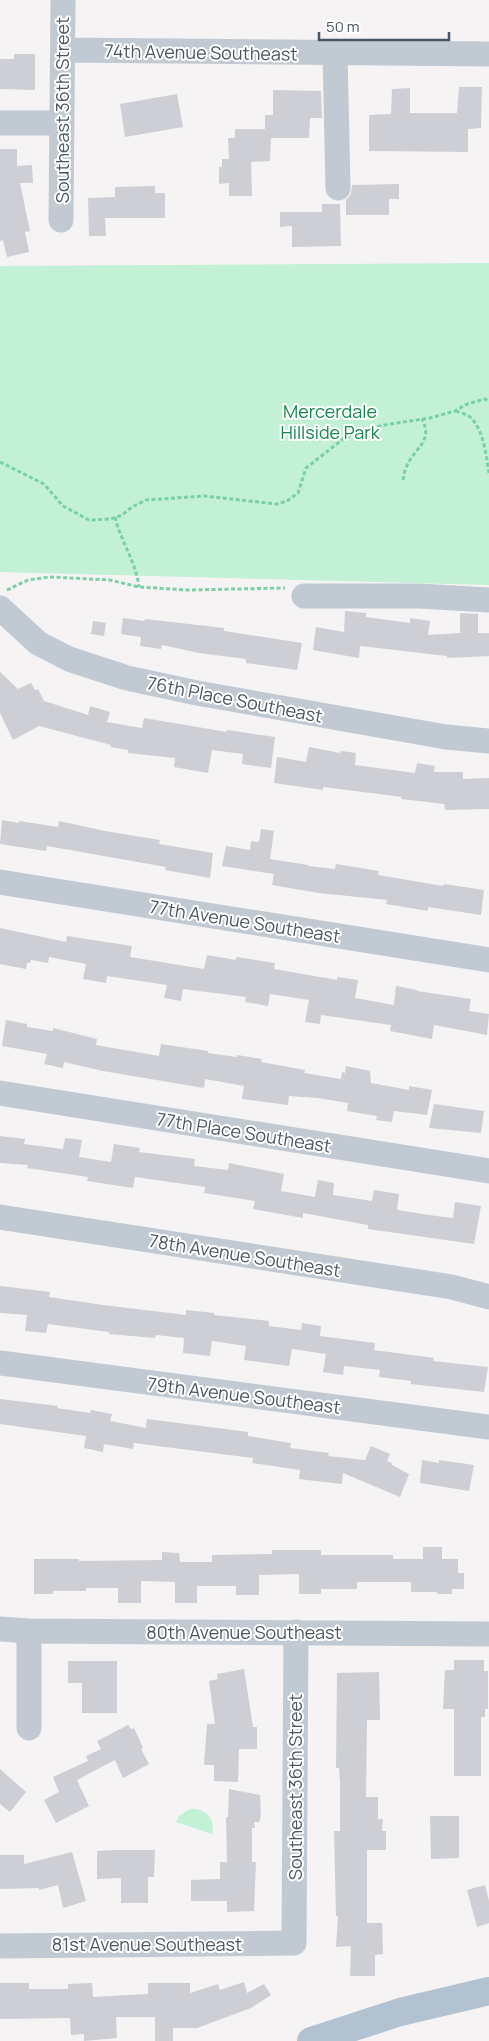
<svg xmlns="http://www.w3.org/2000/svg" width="489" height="2041" font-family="Manrope,sans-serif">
	<rect width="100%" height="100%" fill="#f5f3f3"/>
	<!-- green -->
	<path fill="#c3f1d5" d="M489,263V585L0,572V266Z
		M190,1809C206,1808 216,1818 212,1834L176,1822L179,1816Z"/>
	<!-- building -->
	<path fill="#cdcfd5" d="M14,54H35V90L0,89V59H14Z
		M459,87H482L481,128L468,129V152L369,151V115L391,114L392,89L410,88V113H457Z
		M273,90L321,91L322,118H310L309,138H271L270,161L251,162L252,196H229V183L219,184V167H222V159H229L228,138H235V129H265V115H273Z
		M177,94L183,127L125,137L120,104Z
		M0,149H17V166L32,165L33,183H20L30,231L25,232L29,252L7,257L3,240L0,241Z
		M399,184V199H389V215H346V200L351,194L352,185Z
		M155,186V193H165V218H105L106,236H89L88,198L115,197V187Z
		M322,204H340L341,246L292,247V226L280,227V212H322Z
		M345,611L366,613V617L410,623V618L430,621L428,635L460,633V613L478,614V633H489V656L447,658V656L360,646L359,658L313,650L316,627L344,632Z
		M123,618L144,621L145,619L224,628V631L302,643L297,670L246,663V659L199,653L162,645L161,649L140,646L141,637L121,634Z
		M93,621L106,623L104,636L91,634Z
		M0,672L18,689L31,683L35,690L38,689L44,701L88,715L90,706L110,712L107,722L142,728L144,718L227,732V730L275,737L271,768L242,764L243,754L212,750L208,773L174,767L175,758L128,753V750L111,747V745L39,726L13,740L0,713Z
		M309,747L340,753L341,751L356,753L355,765L415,773L417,763L435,766L434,772H463V779L489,778V809L445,810L444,804L401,799L402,797L323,787V790L274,783L277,757L306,762Z
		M2,820L19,823V821L58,827L59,821L105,831L160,840L159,844L213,853L210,878L165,870L166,867L47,846L46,851L0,844Z
		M261,829L274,831L270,859L308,865V866L335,869L336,864L379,871L378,875L443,886L444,884L484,890L481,915L428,907V911L386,904L387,900L319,893L272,885L274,874L222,866L226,846L250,850L251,841L259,842Z
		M0,928L66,942L67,936L132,946L130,957L204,969L207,955L236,960V957L275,963L274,969L337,980V977L358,980L355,998L394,1005L396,986L417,990V991L471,999L469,1011L489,1014L487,1035L434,1025L432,1039L390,1031L391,1025L321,1015L320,1024L305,1022L309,1000L270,994L268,1006L245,1002L246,997L183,989L181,1001L164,998L167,985L107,976L106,983L83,979L86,964L49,957L48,963L31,960L30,963H27L26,969L0,964Z
		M6,1020L27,1024V1027L53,1031V1028L97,1039L96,1045L159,1056L161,1044L208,1051V1053L237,1057V1055L262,1059L261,1062L305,1070L304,1073L341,1079L342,1072L345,1073L346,1066L370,1071L371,1083L409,1090V1086L432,1090L427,1115L394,1111L392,1122L376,1120L377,1116L347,1111L348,1103L318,1098L289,1096L288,1105L242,1099L244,1086L205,1079L204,1088L103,1071L64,1062L63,1068L44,1064L47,1054L2,1046Z
		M434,1104L484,1111L481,1133L429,1128Z
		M0,1136L25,1139L24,1144L63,1149L65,1138L82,1140L79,1157L111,1162L114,1144L140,1148L139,1152L195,1159L194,1166L228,1170L229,1163L284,1174L281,1191L315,1197L318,1180L334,1183L333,1195L372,1201L374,1190L399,1194L397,1210L436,1216L453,1218L455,1202L481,1206L474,1244L368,1229V1225L303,1213V1218L253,1209L255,1201L204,1193L205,1187L135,1177L133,1188L87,1181L88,1177L27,1168L28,1165L0,1163Z
		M0,1286L50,1292L49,1297L103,1305L186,1315V1310L214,1313V1315L269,1321V1326L301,1330L302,1323L321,1326L320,1336L375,1343L374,1350L434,1358L433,1361L488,1367L484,1392L411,1384V1381L379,1377L380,1370L344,1366L343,1375L323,1372L326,1354L292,1349L289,1366L244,1360L246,1346L212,1341L210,1356L183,1353L184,1338L156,1335L155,1338L109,1334V1332L48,1324L46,1333L25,1331L27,1315L0,1313Z
		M0,1399L58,1406L57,1408L90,1413L91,1410L112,1414L110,1421L146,1428L147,1419L248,1432V1436L291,1443L290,1448L329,1453L328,1456L365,1460L371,1446L390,1454L387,1461L392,1463V1465L409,1474L400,1497L343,1473L342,1484L299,1479L300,1470L252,1463L253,1458L134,1443L133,1449L104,1444L103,1452L84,1448L86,1436L0,1424Z
		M422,1460L439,1463V1460L474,1465L469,1491L420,1483Z
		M423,1547H442V1559H458V1573H464V1589H452V1594H437V1592H411V1582H357V1589H321V1594H299V1574L259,1575V1595H236V1586H197V1603H175V1582L141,1581V1603H118V1588H86V1591H53V1594H34V1559H79V1561L162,1560V1552L179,1553L180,1562H212V1555L272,1554V1550H321V1555H393V1559H423Z
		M454,1660H484V1671H488V1709H485V1717H481V1776H454V1709H443L445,1670H454Z
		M68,1661H117V1713H82V1683H68Z
		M244,1669L253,1727H257V1749H239L238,1782L214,1781V1765H204L207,1724H215L209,1681L218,1679L217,1674Z
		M379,1672L380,1720H367L366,1797H378V1819H383L382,1831H386V1850H367V1923H382L383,1954L375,1955V1976H350L351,1946L336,1947L338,1916H336L334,1831H340V1784L339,1768H336L337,1673Z
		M128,1725L131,1729L134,1728L143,1748L141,1749L149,1764L123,1778L115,1760L77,1780L89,1806L56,1823L44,1800L59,1792L53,1777L88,1761L86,1756L101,1749L97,1741Z
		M0,1769L26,1792L10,1812L0,1804Z
		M229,1789L260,1795L261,1816L259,1822H254L255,1828H252V1862H256L254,1911L227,1912V1901H191V1880L220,1879V1862H227L226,1817H228Z
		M430,1816H459V1858L431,1859Z
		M114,1850H155L154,1877H148V1903H121V1878L97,1879V1851Z
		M72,1852L86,1901L63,1908L58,1885L39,1890V1888L0,1889V1855H24V1864Z
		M485,1885L489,1901V1923L477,1927L467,1890Z
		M244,1982L247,1993L264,1984L271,1995L251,2008L197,2028H173V2041H155V2017H116L117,2038L84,2041V2034L71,2035L70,2018L0,2019V1983H29V1989H68V1984L92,1983L93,1997L148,1994V1983H190V1993L218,1984L220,1990Z"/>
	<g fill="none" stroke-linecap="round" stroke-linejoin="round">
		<!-- path -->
		<path stroke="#7ad0a6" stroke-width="3" stroke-dasharray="4 2.5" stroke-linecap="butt" d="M456,411C460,413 467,414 470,417C484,430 486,455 489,473
			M0,462L44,484L63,506L89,520L111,519L122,515L132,507L146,500L204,496L277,504L287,501L298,493L306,468L343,439L358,432L384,425L430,418L455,411L467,404L485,399L489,401
			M403,480C404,476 404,472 406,468C413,448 434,443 422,419
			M115,517C121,542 136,562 139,587
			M7,590L28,580L50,577L110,580L139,587L188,590L285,588"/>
		<!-- minor -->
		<path stroke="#c1cad2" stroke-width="25" d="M63,50L489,54
			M335,53L338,188
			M0,123H62
			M61,220L63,0
			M304,596H419L489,600
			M0,608L38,643L69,659L127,678L197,693L446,737L489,741
			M0,882L489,960
			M0,1093L489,1171
			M0,1217L452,1287L489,1297
			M0,1363L489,1427
			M0,1629L29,1631L489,1634
			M29,1728V1631
			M0,1946L294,1943L296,1632"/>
		<!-- major -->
		<path stroke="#b3c2d1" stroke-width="28" d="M311,2041L400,2012L489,1991"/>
	</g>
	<g text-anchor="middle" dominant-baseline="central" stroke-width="4" stroke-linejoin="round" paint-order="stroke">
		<!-- street labels -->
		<g font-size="18" fill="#4a5661" stroke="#fff">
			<text transform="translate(201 52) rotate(1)">74th Avenue Southeast</text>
			<text transform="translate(62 110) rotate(-90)">Southeast 36th Street</text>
			<text transform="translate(235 699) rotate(11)">76th Place Southeast</text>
			<text transform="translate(245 921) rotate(9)">77th Avenue Southeast</text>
			<text transform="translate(244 1132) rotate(9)">77th Place Southeast</text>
			<text transform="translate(245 1255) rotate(9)">78th Avenue Southeast</text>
			<text transform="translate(244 1395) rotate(7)">79th Avenue Southeast</text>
			<text x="244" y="1632">80th Avenue Southeast</text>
			<text transform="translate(295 1787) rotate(-90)">Southeast 36th Street</text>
			<text x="147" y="1944">81st Avenue Southeast</text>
		</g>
		<!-- park labels -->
		<g font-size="18" fill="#17864f" stroke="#fff">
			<text x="330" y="411">Mercerdale<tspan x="330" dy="21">Hillside Park</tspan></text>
		</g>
	</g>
	<!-- scale -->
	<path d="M319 32v8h130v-8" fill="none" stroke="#4a5661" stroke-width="2.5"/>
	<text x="326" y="32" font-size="15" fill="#4a5661" stroke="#ffffff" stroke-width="4" paint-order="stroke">50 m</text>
</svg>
